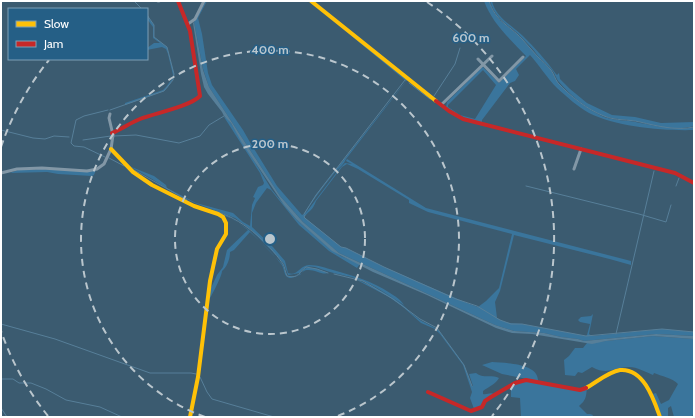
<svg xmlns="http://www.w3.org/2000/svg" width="695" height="418" font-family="Cabin,sans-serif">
	<rect width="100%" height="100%" fill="#3b5b70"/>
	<!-- green -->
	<path fill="#3a759c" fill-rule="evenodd" d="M206,1H207L198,18L202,34L208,73L212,85L243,130L251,144L277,186L302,215L304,214L316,195L406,81L309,1L407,80L346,159C344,164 340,167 336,171C325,185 313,199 305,214L340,168L345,163L352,164L346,161L347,159L426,208L631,261V265C592,254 553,245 514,235L500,291L495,302L497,318C505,323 513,324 522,324L586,336L587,335L590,324L580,322L578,320L581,317L591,316L593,314L589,334L592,336L662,329L694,332V336L656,334L584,341L578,339L561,337L544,333L514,331L495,325L339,253L321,238L303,222L280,196L209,87L203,69L194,22ZM347,164L358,169L409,200V203L428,212L512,234L499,288L486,301L478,307L467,303L384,267L346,248L341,247L304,217C310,210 313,210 316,201L342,167Z
		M484,1H489C496,23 508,24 522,39C527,45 533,51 538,57C542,62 547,65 551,70C554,74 555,79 558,83C570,96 588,110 604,117C616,121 628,120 640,123C657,126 677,131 694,127V130C664,131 616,127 589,113C578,107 567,97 557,88C547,78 540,66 530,55L516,69L519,75L515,81L510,83L482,120V123L465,118L446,107L447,102L481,68L483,67L499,83L526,56C510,39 492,23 484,1ZM483,70L496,85L475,119L460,115L448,107V105Z
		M490,1H492C496,18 512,25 523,36C535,48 546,60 556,74L557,75L559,73L560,79L570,89L587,103L612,115L635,117L661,123L694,122V126C677,131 657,126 640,122C628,119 616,120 604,116C588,110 570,95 559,82C556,79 555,73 551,69C548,65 542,61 538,56C534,50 528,44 522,38C509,24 496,21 490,1Z
		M147,16L154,25V37L167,47L174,74C173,80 169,87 164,91L125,105V103L163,90L166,87L172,79L173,75L168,54L166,49L162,47L147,50V48L154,43H160L153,38V27L147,19Z
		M224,117L227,118L231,123L272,190L296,219L328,247L341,256L360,264L357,268L329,251L306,231L299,225L271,190L267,188L256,203L252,213V227L273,247L285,261L288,273C297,277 300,265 309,265C318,265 326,268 333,270C354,276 372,281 390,293C395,296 401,300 404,305C390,296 376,286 360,280C351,276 340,275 330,272C318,269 308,261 300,273L288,275L284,264L277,256L250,229L235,218L195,203L172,192L152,179L129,166L154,176L166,185L167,188L196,203L233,213L243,222L250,226L252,205L255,198L253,197L258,187L263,185L264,183L260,173Z
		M42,169L96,170L94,175L92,176L58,174L47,172L10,173L18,170Z
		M194,205L228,216L249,230L283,265L287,276L291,277L300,275C301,274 304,269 304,269C310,265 322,271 328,273C322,275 314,269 307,270C303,270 299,277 291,278C283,278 285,268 281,264C272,252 261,242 250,232L234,250L230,252C230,259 227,267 222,271C222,276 212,295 209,300L210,290L217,275L223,267L227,250L248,230L233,219Z
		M355,279C370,284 392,296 404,306C409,311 414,316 420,320C427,324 433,326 439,331L464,365L472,386H473L469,374L476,373C483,379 491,374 499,378C496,384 488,387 483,391V394C487,395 490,392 494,394L482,406L474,409L470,398L472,392L463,365L440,334L435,329L421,323L402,306L389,297Z
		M653,336L694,339V413L691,417H674L671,406L668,408V417H662L653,394L656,393L661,404L669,400L678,384C673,378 661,376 654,373L653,375C646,372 637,367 629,367C612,367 609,376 592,367L582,373L578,372L575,376L565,375L564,360L569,356L575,348H583L587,343Z
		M492,362C505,363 539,363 538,381L502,374L482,365Z
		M526,380L576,390L587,388C586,397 586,400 579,406L587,414H590L593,415L592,417H521L520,398L511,397V386Z"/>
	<!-- water -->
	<path fill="#577f99" d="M194,22L203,70L209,87L280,196L303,222L339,253L495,325L514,331L544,333L561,337L578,339L584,341L656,334L692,336H694V339L653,336L606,341L592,344L532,334L512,333L496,328L427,295L373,272L332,251L296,219L284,205L242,143L231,123L224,116L222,112L208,94L204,87L201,74L193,23Z"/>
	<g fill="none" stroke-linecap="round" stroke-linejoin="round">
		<!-- stream -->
		<path stroke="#577f99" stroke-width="1" d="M134,1L142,9
			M489,1C496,22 508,24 522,39C527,45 533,51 538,57C542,61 547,65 551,70C554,74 555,79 558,83C570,96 588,110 604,116C616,121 628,119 640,122C657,126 677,131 694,127
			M409,83L430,99
			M434,96L455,64L460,48
			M110,110L164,91L173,80L174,74L167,47L154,37V25L147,15
			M1,130L33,138L45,139L54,136L69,137
			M114,136L136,135L179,143L200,136L209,125L224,116
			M83,140L111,136
			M105,157L84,147L74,146L71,143L76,120L84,116L108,110
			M109,158L124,166
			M134,170L187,200
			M526,186L639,214L666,222L671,205
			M676,186L679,178
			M214,211C240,217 268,242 283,264C285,267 285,272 287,276C299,279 299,272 306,267L317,269L328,273
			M304,214L316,195L405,80
			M305,215L304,217L306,219L341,247L346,248L384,267L456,299L477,306L500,320L511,324H522L586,336L662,329L694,332
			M334,274L363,281L393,299L420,319L437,328L464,365L472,386
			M1,324L55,339L150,373H191L196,374
			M616,334L654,171
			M200,377L207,392L212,399L274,417
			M1,379H13L19,383H31L46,389L66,400L100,407L122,417
			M1,408L7,417"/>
		<!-- street -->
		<path stroke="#8297a6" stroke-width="3" d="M158,1H159
			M188,24L195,19L204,1
			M478,59L499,81L523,57
			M441,105L492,56
			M574,169L581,149
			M1,173L17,169L42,168L87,171L97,169L104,164L111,149L113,135L109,118L110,114"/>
		<!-- slow -->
		<path stroke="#ffc107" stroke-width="4" d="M311,1L436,101
			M111,149L133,172L152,185L194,206L218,214L223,217L226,223V234L217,249L210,281L198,377L190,417
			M586,388C597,382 608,372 620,370C644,368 654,400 660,417"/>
		<!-- jam -->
		<path stroke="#c62828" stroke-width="4" d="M436,101L449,111L463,119L675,173L694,183
			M112,133C122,129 130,123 140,119C155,113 189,107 200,96L190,31L178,1
			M428,392L471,411L482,407L485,401L491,397L515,383L526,380L580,390L586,388"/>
	</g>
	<!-- distance rings -->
	<g fill="none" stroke="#bac6cd" stroke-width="2" stroke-dasharray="7 5">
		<circle cx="270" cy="239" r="95"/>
		<path d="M205 417A189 189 0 1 1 335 417"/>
		<path d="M48 416A284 284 0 0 1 1 331M1 147A284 284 0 0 1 49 60M427 2A284 284 0 0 1 492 416"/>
	</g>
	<circle cx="270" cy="239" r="6" fill="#bac6cd" stroke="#255f86" stroke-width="2"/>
	<g font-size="12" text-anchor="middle" font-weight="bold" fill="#bac6cd" stroke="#255f86" stroke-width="3" stroke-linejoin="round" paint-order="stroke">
		<text x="471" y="42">600 m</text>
		<text x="270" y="54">400 m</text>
		<text x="270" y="148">200 m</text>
	</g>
	<!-- border -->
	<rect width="695" height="418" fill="none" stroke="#ffffff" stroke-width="4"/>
	<!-- legend -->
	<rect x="8" y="8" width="140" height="52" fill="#255f86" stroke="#7c9fb6"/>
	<rect x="16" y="21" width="20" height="6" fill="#ffc107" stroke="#7c9fb6"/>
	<text x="44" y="28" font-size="12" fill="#ffffff">Slow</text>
	<rect x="16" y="41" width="20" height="6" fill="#c62828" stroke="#7c9fb6"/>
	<text x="44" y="48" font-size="12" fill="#ffffff">Jam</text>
</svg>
